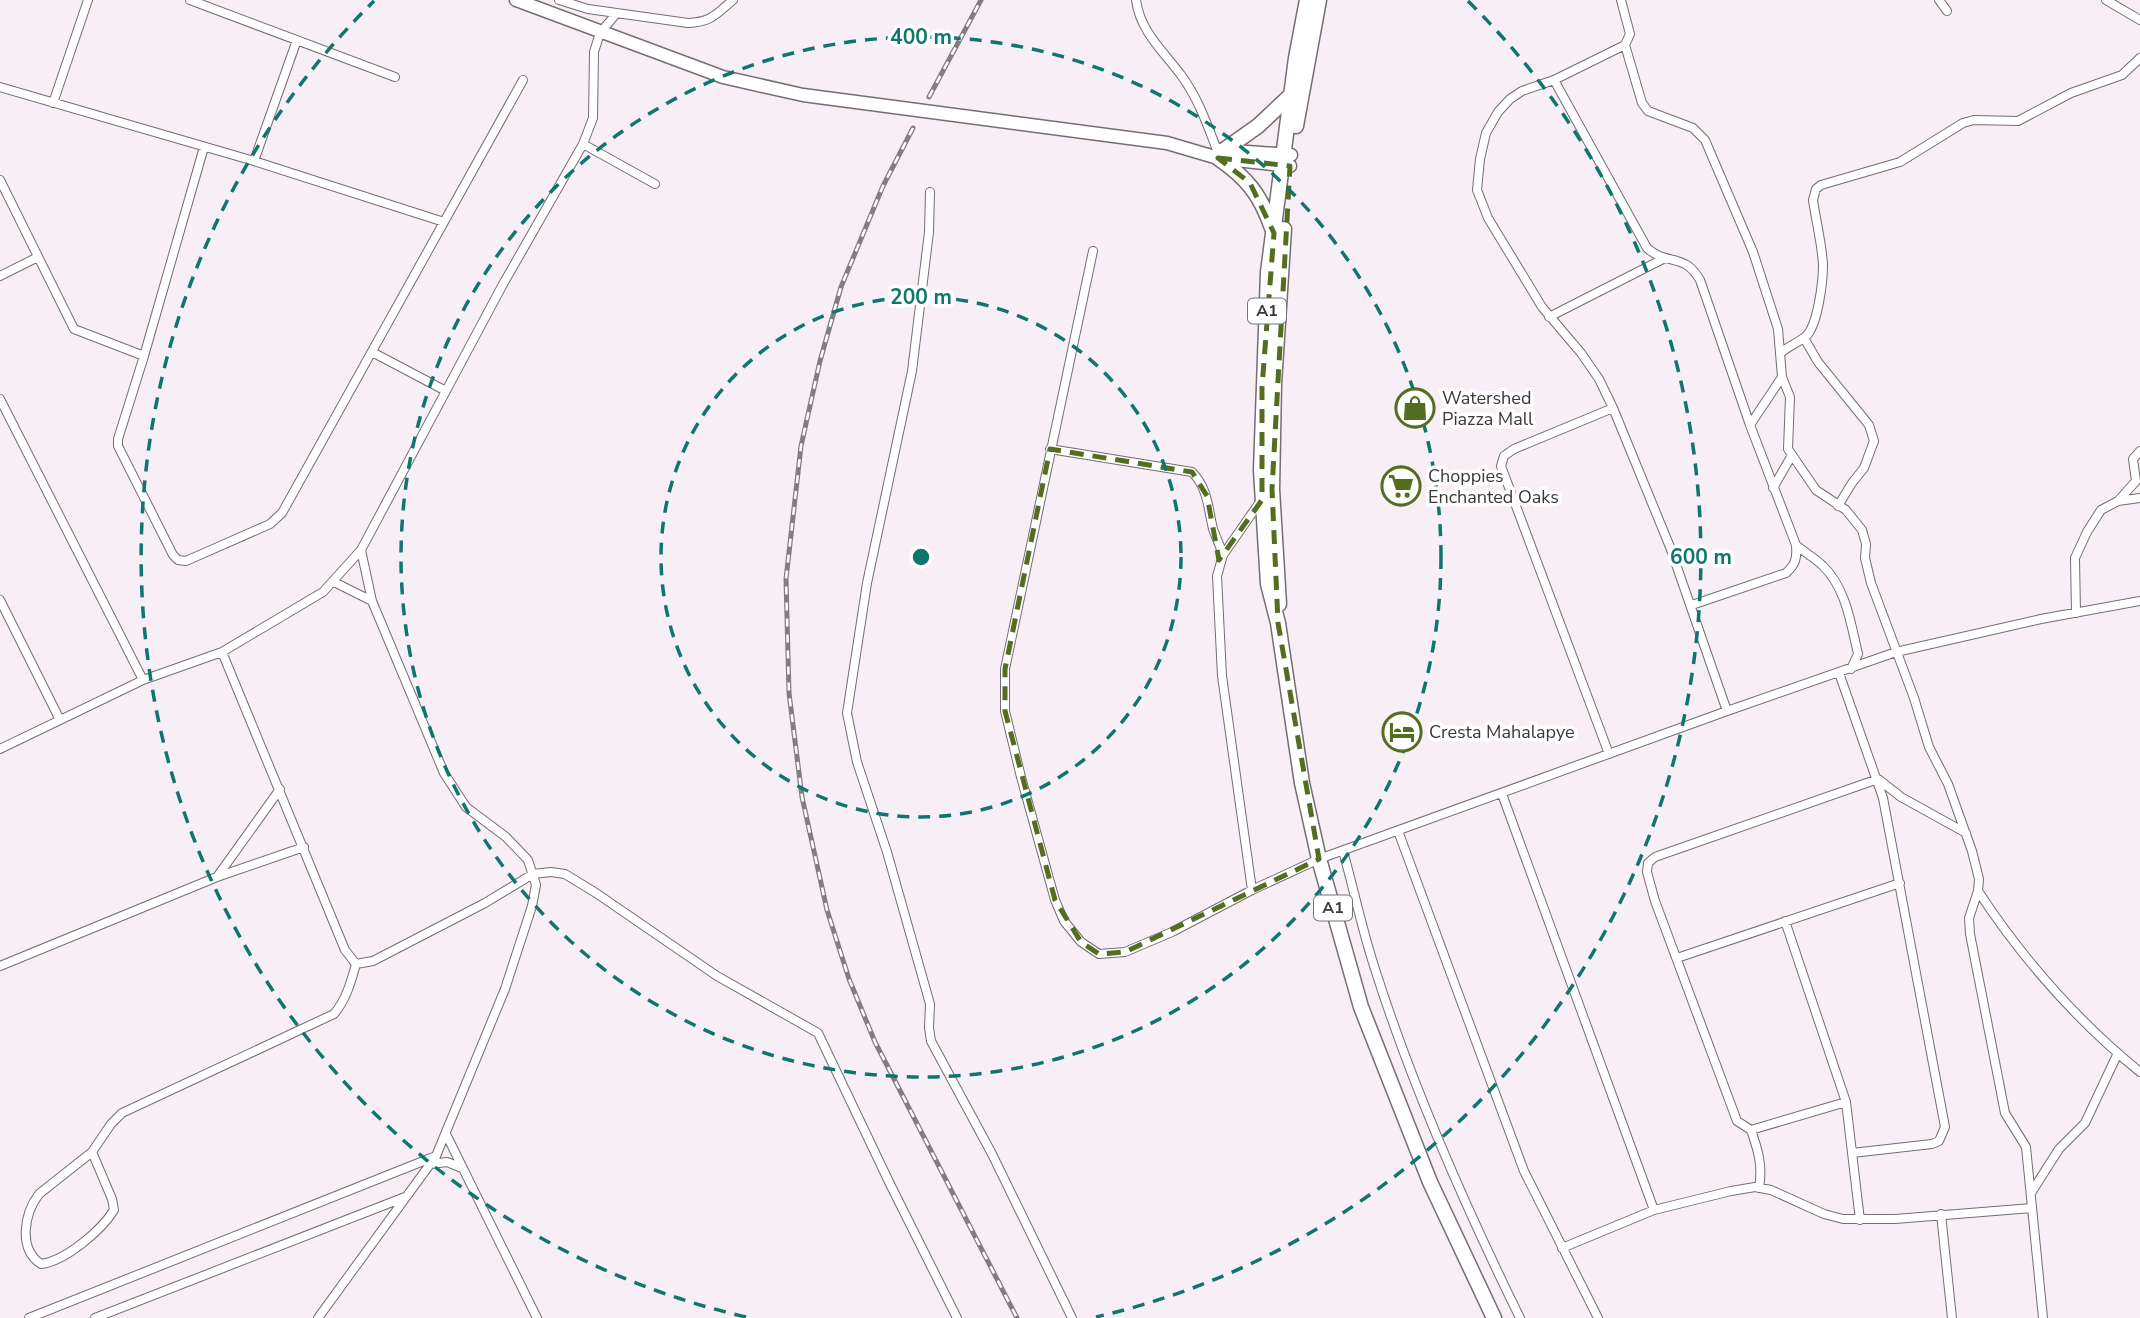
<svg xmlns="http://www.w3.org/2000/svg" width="2140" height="1318" font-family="'Nunito Sans',sans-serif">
	<rect width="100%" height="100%" fill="#f8eff6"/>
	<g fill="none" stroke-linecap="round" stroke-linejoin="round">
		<!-- minor casing -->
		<g stroke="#746d72" stroke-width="10">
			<path id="minor" d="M190,0L395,77
				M559,0L588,9L688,23C712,22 716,14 733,0
				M1136,0C1140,31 1163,51 1181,75C1198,98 1207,124 1217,150
				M1621,0L1630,34L1625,45L1554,80L1522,91L1510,99L1498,112L1486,133L1480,159L1477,190L1488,218L1542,307L1581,353L1599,379L1613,408L1670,547L1727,711
				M1939,0L1947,11
				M2106,0L2140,20
				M1625,45L1642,103L1648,111L1693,128L1705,140L1753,252L1778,329L1782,377L1750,425
				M1554,80L1647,248C1667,266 1684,252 1700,280L1750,425L1796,545C1797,558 1796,564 1786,573L1692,605
				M0,87L254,161L444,222
				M53,103L88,0
				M583,144L655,184
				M204,147L144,356L118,439V446L173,555L178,560L186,561L270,524L282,513L523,80
				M254,161L297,40
				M0,180L74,329L144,356
				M930,192L929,232L912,371L867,583L847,713L857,762L887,852L930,1004L929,1028L931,1041L992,1154L1072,1318
				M1093,251L1005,669V711L1021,777L1055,900L1064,921L1081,942L1099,954L1125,952L1172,932L1252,890L1319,859L1727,711L1896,652L2041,619L2140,601
				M0,276L38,257
				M1549,317L1665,258
				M1804,338L1818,362L1869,425L1874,441L1864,468L1852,483L1838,506
				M372,352L446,391
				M1781,353C1789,345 1801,342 1808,334C1818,321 1823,282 1823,265C1822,244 1816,221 1813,200L1816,189L1821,185L1900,162L1963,123L1974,120L2018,121L2071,93L2122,75L2140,58
				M1782,377L1790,397L1788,449L1816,490L1846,510L1862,530L1866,544L1865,558L1871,583L1914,698L1929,747L1948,784L1972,851L1979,879L1978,891L1969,918L1970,934L2005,1113L2026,1147L2043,1318
				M0,399L143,680
				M1050,449L1192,472C1208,488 1208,508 1213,529C1216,537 1220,546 1223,555
				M1773,488L1792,455
				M2118,501L2136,481L2133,459L2140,451
				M1796,545C1804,552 1815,558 1823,566C1846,588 1851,624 1858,654L1851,669
				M334,582L372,601
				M0,600L60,720
				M2076,613L2075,558L2087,532L2101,510L2118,501L2140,498
				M222,652L345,950L356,964L373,961L485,903L533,874L551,872L565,874L596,893L717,976L818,1033L890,1184L957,1318
				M1839,673L1883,798L1945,1127L1939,1141L1932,1144L1852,1153
				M0,749L143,680L222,652L323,592L361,550L502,286L583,144L593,118L594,52L600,33L616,14
				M1609,754L1501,466L1504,456L1514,449L1613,408
				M1502,794L1654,1210
				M1398,831L1524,1171L1598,1318
				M1343,851C1354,890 1362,930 1375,969C1413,1089 1465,1206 1520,1318
				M217,877L280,789
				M1252,890L1222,676L1217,576L1223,555L1262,499
				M1978,891C2024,961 2075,1019 2140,1072
				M1785,921L1846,1102L1860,1220
				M1677,958L1900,883
				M0,966L217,877L304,847
				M1846,1102L1751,1130L1737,1121L1655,901L1647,872L1648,863L1655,857L1878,779L1901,797L1966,833
				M1751,1130C1758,1150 1763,1166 1759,1188
				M446,1134L537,1318
				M92,1152L112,1199L114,1210C101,1231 65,1261 41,1264C18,1249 24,1214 39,1194L92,1152L111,1124L122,1113L334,1014C346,1000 351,982 356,964
				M430,1164L447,1162L462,1168
				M2031,1193L2059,1149L2085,1123L2117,1055
				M1941,1214L1952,1318
				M1562,1248L1654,1210L1731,1191L1755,1187L1771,1190L1824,1214L1843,1219H1895L2032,1208
				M29,1318L436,1156
				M95,1318L405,1197
				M318,1318L436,1156L505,989L532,906L536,885L528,860L506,837L466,807L444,773L372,601L361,550"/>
		</g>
		<!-- secondary casing -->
		<g stroke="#746d72" stroke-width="15">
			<path id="secondary" d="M516,0L723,77L803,95L1167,143L1218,158L1290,166
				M1220,150L1291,155"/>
		</g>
		<!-- trunk casing -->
		<g stroke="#746d72" stroke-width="17">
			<path id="trunk" d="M1307,0L1296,58L1268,272L1261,470L1268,584L1278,623L1302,783L1319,859L1361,1007L1430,1182L1494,1318
				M1296,126L1319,0
				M1224,150L1258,126L1291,95
				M1218,158C1247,178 1260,194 1272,228
				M1279,604L1272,489L1274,384L1284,229"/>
		</g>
		<!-- minor -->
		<use href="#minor" stroke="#fff" stroke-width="8"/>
		<!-- secondary -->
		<use href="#secondary" stroke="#fff" stroke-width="12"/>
		<!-- trunk -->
		<use href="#trunk" stroke="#fff" stroke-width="14"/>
		<!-- rail casing -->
		<g stroke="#837d81" stroke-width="5">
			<path id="rail" d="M929,97L981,0
				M913,128L883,186L841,287L820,361L801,446L786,579L789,693L802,797L827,910L849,979L875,1042L1017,1318"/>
		</g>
		<!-- rail -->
		<use href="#rail" stroke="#fff" stroke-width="2.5" stroke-dasharray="8" stroke-linecap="butt"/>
	</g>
	<!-- marked area -->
	<path fill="none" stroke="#546d1e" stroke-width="5" stroke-dasharray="14 9" stroke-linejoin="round" d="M1218,158L1290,166L1272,489L1278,623L1319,859L1125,952L1099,954L1081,942L1055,900L1005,711V669L1050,449L1192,472L1207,496L1219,560L1262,500V387L1274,233L1250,183Z"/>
	<!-- distance rings -->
	<g fill="none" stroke="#0f766e" stroke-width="3.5" stroke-dasharray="12 9">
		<circle cx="921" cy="557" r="260"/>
		<circle cx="921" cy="557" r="520"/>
		<path d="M746 1317A780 780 0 0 1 374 1M1468 1A780 780 0 0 1 1096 1317"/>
	</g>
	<!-- icons -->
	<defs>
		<g id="shop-ring" transform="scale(2.0125)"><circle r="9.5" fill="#fff" stroke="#546d1e" stroke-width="1.5"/><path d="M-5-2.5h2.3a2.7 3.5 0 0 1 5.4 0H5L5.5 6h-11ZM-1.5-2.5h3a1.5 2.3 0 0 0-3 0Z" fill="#546d1e"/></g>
		<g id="supermarket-ring" transform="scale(2.0125)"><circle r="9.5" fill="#fff" stroke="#546d1e" stroke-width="1.5"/><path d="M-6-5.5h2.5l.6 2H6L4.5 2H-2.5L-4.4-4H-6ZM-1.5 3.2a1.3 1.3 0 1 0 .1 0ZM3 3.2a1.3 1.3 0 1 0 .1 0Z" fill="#546d1e"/></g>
		<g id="hotel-ring" transform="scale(2.0125)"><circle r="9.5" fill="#fff" stroke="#546d1e" stroke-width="1.5"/><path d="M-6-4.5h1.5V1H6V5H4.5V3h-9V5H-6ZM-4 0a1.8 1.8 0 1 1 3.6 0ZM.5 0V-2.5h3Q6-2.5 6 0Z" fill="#546d1e"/></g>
	</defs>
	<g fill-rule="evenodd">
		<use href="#shop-ring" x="1415" y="408"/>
		<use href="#supermarket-ring" x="1401" y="486"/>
		<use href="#hotel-ring" x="1402" y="732"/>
	</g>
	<g text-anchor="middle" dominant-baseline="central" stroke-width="7" stroke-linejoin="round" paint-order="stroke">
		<!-- shield labels -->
		<g fill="#fff" stroke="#767475" stroke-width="2">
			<rect x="1248" y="298.5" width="38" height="25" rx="5"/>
			<rect x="1314" y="895.5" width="38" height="25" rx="5"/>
		</g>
		<g font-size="16" font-weight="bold" fill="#3b383a">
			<text x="1267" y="311">A1</text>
			<text x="1333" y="908">A1</text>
		</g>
		<!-- poi labels -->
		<g font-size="18" fill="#3b383a" stroke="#fff" text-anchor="start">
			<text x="1442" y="398">Watershed<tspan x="1442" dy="21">Piazza Mall</tspan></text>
			<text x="1428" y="476">Choppies<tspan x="1428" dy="21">Enchanted Oaks</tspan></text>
			<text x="1429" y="732">Cresta Mahalapye</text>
		</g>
	</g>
	<circle cx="921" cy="557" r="10" fill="#0f766e" stroke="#fff" stroke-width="3.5"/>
	<g font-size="21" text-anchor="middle" font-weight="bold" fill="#0f766e" stroke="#fff" stroke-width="7" stroke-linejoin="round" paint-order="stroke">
		<text x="921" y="44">400 m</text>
		<text x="921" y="304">200 m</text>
		<text x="1701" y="564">600 m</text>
	</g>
</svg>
